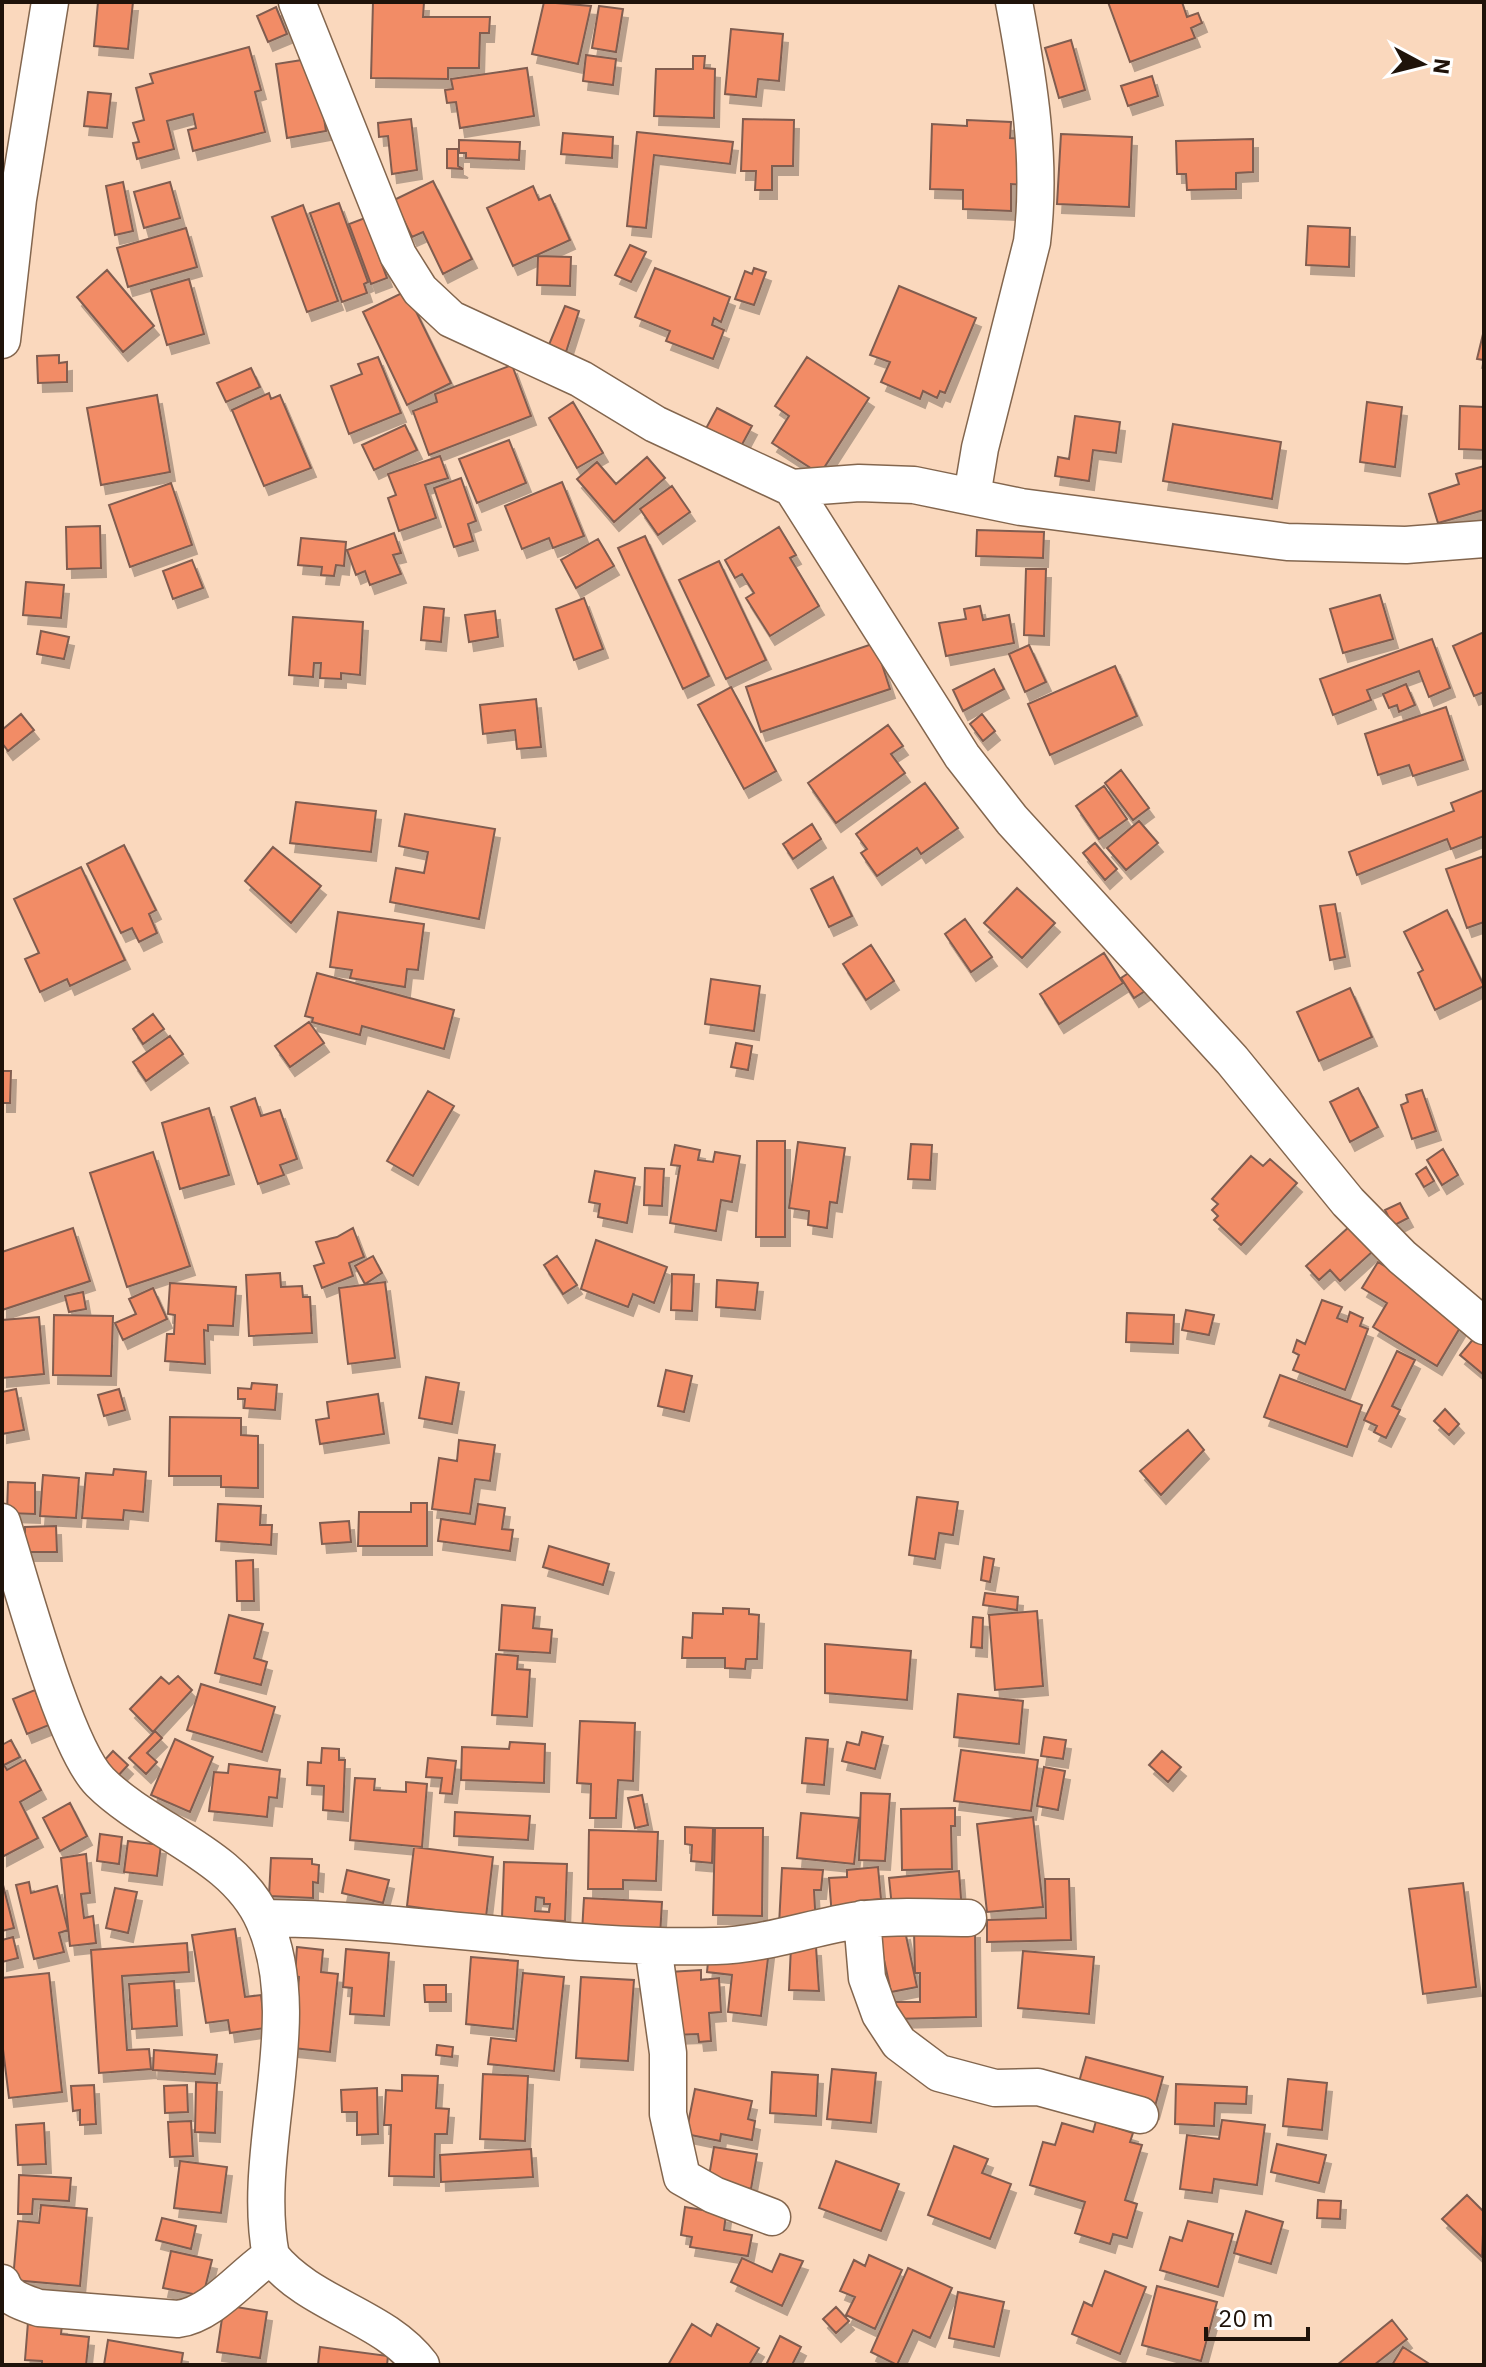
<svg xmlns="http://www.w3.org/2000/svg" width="1486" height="2367" font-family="'IBM Plex Sans',sans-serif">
	<defs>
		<filter id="shadow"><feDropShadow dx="5" dy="9" stdDeviation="0" flood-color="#0004"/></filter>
	</defs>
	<rect width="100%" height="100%" fill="#fad8bd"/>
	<!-- building -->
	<path fill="#f28c66" stroke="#815d50" stroke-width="2" fill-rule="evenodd" filter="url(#shadow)" d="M98,2H133L128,49L94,46Z
		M373,2H424L423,17H490L489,33H480L479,68H448V79L371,78Z
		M544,2L591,6L578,64L532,54Z
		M1108,2H1182L1187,17L1198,13L1202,23L1191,28L1195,38L1130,62Z
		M599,6L623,9L616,52L592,48Z
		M276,7L287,34L268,42L257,16Z
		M731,29L783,34L779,81L758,79L756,97L725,94Z
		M1071,40L1085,90L1059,98L1045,48Z
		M249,47L261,90L255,92L265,132L193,151L188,130L196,128L193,114L167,121L174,149L137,159L133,143L139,142L133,123L144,120L136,88L153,83L150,74Z
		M586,55L616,59L613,85L583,81Z
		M693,56H705L704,68L715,69L714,118L654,116L656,69H693Z
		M315,58L326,131L287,138L276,64Z
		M527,68L534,116L460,128L456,102L447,103L445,90L453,89L451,79Z
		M1152,76L1158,96L1128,106L1121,86Z
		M88,92L111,94L107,128L84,126Z
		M411,119L417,170L392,174L388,136L379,137L378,123Z
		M743,119L794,120L793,166H772V190H755L756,171H741Z
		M967,120L1011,122L1010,138L1025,139L1023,185L1011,184V211L963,209V190L930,189L932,124L967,126Z
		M637,132L733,142L730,164L654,155L646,228L627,226Z
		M563,133L613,137L612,158L561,154Z
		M1061,134L1132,137L1129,207L1057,204Z
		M1253,139V172L1236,173V189L1187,190L1186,174H1177L1176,141Z
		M459,140L520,142L519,160L466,158V153H459Z
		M447,149H458V166L463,169L447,168Z
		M433,181L472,259L443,274L423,232L412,237L394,200Z
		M123,182L133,231L115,235L106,186Z
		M170,182L180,218L144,228L134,192Z
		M533,186L539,200L550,195L570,240L513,266L487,208Z
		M339,203L368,282L364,284L367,293L342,302L310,213Z
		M303,205L338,301L307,312L272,217Z
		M365,218L387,278L371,284L349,224Z
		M1308,226L1350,228L1349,267L1306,265Z
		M186,228L197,267L128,287L117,248Z
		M630,245L646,252L631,282L615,275Z
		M538,256L571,257L570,286L537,285Z
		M655,268L730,297L721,322L714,318L712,325L724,330L713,359L666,341L670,331L635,317Z
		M754,268L766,272L754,305L735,299L745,271L752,274Z
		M107,270L154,326L123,352L77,297Z
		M189,279L204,334L167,345L151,290Z
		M899,286L976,318L945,393L940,391L937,398L923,391L920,399L881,382L890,362L870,355Z
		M406,291L451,383L407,405L363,312Z
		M565,306L579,311L566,352L548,347Z
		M1484,330V360L1477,359Z
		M59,355V363L67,362V382L38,383L37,356Z
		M378,357L401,413L349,434L331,386L362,374L358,364Z
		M807,357L869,398L820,474L772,443L789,416L775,406Z
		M512,365L531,416L429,455L413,411L437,402L435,394Z
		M251,368L260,387L226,402L217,383Z
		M269,393L271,399L280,395L311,468L264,486L232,410Z
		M157,395L170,472L101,485L87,408Z
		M573,402L603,453L577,468L549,418Z
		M1367,402L1402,407L1395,467L1360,462Z
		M1460,406L1484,407V450L1459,449Z
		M717,408L752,426L738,452L703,434Z
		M1075,416L1120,422L1116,453L1093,450L1089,481L1055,476L1058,457L1069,459Z
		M1173,424L1281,442L1272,499L1163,481Z
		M405,425L417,450L374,470L362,445Z
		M509,440L526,483L477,503L459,459Z
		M440,456L448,478L425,485L436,518L399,531L388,498L396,495L388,474Z
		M647,457L665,478L614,522L577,479L597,462L616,484Z
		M1484,466V510L1438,523L1429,494L1459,484L1456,474Z
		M461,478L476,521L468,524L473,541L454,547L434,488Z
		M562,482L584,536L553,548L549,538L522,549L505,506Z
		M171,483L192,545L130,567L109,505Z
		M672,486L690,512L658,535L640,509Z
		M100,526L101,568L67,569L66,527Z
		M779,527L796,555L790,558L819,606L770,636L746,598L754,593L742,574L735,578L725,560Z
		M977,530L1044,532L1043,558L976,556Z
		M394,533L401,553L393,555L401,574L370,585L365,571L356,575L347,550Z
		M645,536L709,676L683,689L618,548Z
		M301,538L346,542L344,566L336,565L334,576L321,575L322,567L298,565Z
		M598,539L614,566L576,588L561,560Z
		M192,560L203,588L173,599L163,571Z
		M719,561L766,660L726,679L679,580Z
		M1026,569H1046L1044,636L1024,635Z
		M26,582L64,585L61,618L23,615Z
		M1380,595L1393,639L1343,653L1330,609Z
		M584,598L603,649L574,660L556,609Z
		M980,606L983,620L1009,615L1014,643L946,656L939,623L966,619L964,609Z
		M424,607L444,609L441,642L421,640Z
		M495,611L498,637L469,642L465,615Z
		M293,617L363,622L360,675L341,673V679L320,678L321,663H314L313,677L289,675Z
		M41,631L69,637L64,659L37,654Z
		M1484,632V692L1474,696L1453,646Z
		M1432,639L1450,688L1429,697L1419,671L1367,690L1371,700L1333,715L1320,679Z
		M875,643L890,689L761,732L746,687Z
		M1029,645L1046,682L1025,692L1009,654Z
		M1115,666L1137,716L1050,755L1028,704Z
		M994,669L1004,689L963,711L953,690Z
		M1406,684L1415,705L1399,712L1397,705L1389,708L1383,694Z
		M731,687L776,771L744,789L698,705Z
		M536,699L541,747L517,749L515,730L483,734L480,705Z
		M1446,707L1463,760L1413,776L1409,765L1378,775L1365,734Z
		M21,714L34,730L8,751L2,743V730Z
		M982,714L995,731L983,741L970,724Z
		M888,725L903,746L891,754L905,773L836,823L808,783Z
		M1121,770L1149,808L1133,820L1105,783Z
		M925,783L958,828L921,854L917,848L877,876L861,853L867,849L856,834Z
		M1104,786L1127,819L1099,839L1076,806Z
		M1484,790V836L1451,849L1447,839L1357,875L1349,852L1454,811L1451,803Z
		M296,802L376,811L371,852L290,843Z
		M405,814L495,829L479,919L390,902L396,868L424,873L428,852L399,846Z
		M1139,821L1158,843L1126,870L1107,848Z
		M812,824L821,839L793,859L783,844Z
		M1095,843L1117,869L1105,880L1083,853Z
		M124,845L156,910L149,914L157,933L139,942L132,928L121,933L87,864Z
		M273,847L321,886L291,923L245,881Z
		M1484,856V922L1467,928L1446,869Z
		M81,867L125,960L70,986L67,979L40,992L25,959L39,953L14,899Z
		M833,877L852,916L829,927L811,889Z
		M1017,888L1055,923L1022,958L984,923Z
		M1335,904L1345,957L1330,960L1320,906Z
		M1447,910L1484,986L1435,1010L1418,973L1423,970L1404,932Z
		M338,912L424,924L418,970L407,969L405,987L350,978L352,970L330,967Z
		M965,919L992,957L971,972L945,934Z
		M871,945L894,981L866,1000L843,964Z
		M1104,953L1123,983L1059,1024L1040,994Z
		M1144,963L1156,984L1134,998L1121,978Z
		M317,973L454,1010L444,1049L362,1026L360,1035L312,1022L313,1018L305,1016Z
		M711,979L760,986L754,1031L705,1024Z
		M1350,988L1372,1037L1319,1061L1297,1012Z
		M153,1014L164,1029L143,1044L133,1029Z
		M309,1022L324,1043L290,1067L275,1046Z
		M170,1036L183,1054L146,1081L133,1062Z
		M736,1043L752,1046L748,1070L731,1067Z
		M2,1071H11L10,1103H2Z
		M1358,1088L1378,1127L1350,1142L1330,1102Z
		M1422,1090L1436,1131L1412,1139L1401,1105L1408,1102L1406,1095Z
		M428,1091L454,1106L413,1176L387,1161Z
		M255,1098L261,1116L280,1110L297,1159L280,1165L284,1175L258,1184L231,1107Z
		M209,1108L229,1175L180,1189L162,1123Z
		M757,1141H785V1237H756Z
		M798,1142L845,1148L837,1203L830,1202L827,1228L808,1225L809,1211L789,1208Z
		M911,1144L932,1145L930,1180L908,1179Z
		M675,1145L700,1150L698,1160L713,1162L715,1152L740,1156L732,1202L721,1200L716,1231L670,1223L680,1166L671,1165Z
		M1443,1149L1458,1175L1442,1185L1427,1160Z
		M153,1152L190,1266L127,1287L90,1173Z
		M1251,1156L1263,1166L1270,1159L1297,1183L1241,1245L1214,1220L1218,1216L1212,1210L1218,1204L1212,1199Z
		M1426,1167L1434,1181L1424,1187L1416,1174Z
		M645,1168L664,1169L662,1206L644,1205Z
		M595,1171L635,1178L627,1223L598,1217L600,1204L589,1202Z
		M1400,1203L1408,1218L1393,1226L1385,1210Z
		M1350,1226L1372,1252L1340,1281L1330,1270L1319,1280L1306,1266Z
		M73,1228L90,1281L2,1310V1252Z
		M353,1228L364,1257L349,1263L353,1276L322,1288L314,1266L324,1263L316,1242L337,1237Z
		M596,1240L667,1267L654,1303L633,1294L628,1307L581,1289Z
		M373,1256L382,1273L365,1284L355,1266Z
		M557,1256L577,1285L563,1294L544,1265Z
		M1378,1262L1467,1316L1437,1366L1373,1327L1387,1303L1362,1288Z
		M280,1273L281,1287L302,1286L303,1297H310L312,1333L249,1336L246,1275Z
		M672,1274L694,1275L692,1311L671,1310Z
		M717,1280L758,1283L755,1310L716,1307Z
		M385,1282L395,1358L348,1364L339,1288Z
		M170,1283L236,1287L233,1326L208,1325V1331L204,1330L205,1364L165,1361L167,1334H174L175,1315L168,1314Z
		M153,1288L167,1319L123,1340L115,1323L136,1314L129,1299Z
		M83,1292L86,1309L69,1312L65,1296Z
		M1322,1300L1342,1307L1337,1318L1347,1322L1350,1312L1363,1318L1360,1326L1368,1329L1345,1390L1293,1370L1299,1355L1293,1352L1297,1340L1305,1344Z
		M1186,1310L1214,1315L1209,1335L1182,1330Z
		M1127,1313L1174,1315L1173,1344L1126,1342Z
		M54,1315L113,1316L111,1376L53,1375Z
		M39,1317L44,1374L2,1378V1320Z
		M1475,1337L1484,1344V1375L1460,1355Z
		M1397,1351L1415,1360L1392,1406L1400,1410L1386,1438L1374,1432L1377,1426L1364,1420Z
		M666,1370L692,1376L684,1412L658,1406Z
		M1280,1375L1362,1405L1347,1447L1264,1417Z
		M426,1377L459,1383L452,1424L419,1418Z
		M252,1383L277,1385L275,1410L244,1408L245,1399H238V1388L251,1389Z
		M16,1389L24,1430L2,1434V1392Z
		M119,1389L125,1410L104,1416L98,1395Z
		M378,1394L384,1434L320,1444L316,1420L329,1418L327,1402Z
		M1445,1409L1459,1424L1449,1435L1434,1421Z
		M170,1417L241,1418V1435L258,1436V1488L221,1487V1476H169Z
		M1188,1430L1204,1450L1161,1495L1140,1471Z
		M459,1440L495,1445L490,1481L475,1479L470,1514L432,1509L439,1458L457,1461Z
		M114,1469L146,1472L143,1512L124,1510L123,1520L82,1518L86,1473L113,1475Z
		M43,1475L79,1478L76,1518L40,1516Z
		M8,1482L35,1483V1514L7,1513Z
		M917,1497L958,1502L953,1535L939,1533L935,1559L909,1555Z
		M411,1503H427V1546H358L359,1512H411Z
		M218,1504L261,1506L260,1525H272L271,1545L216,1541Z
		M478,1504L505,1508L502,1529L513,1530L510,1551L438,1541L441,1519L475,1524Z
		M349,1521L351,1542L322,1544L320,1523Z
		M56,1526L57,1552H25V1527Z
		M549,1546L609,1564L603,1585L543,1567Z
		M984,1557L994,1559L990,1582L981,1580Z
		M253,1560L254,1601H237L236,1561Z
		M985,1593L1018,1597L1017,1610L983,1605Z
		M502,1605L535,1608L533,1628L552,1630L550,1653L499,1650Z
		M723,1608L749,1609V1614L759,1615L757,1659H746L745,1669L725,1668V1658H682L683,1637L692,1638L693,1613L723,1614Z
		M1037,1611L1043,1686L995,1690L989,1615Z
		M229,1615L263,1624L254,1658L267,1662L261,1685L215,1673Z
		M973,1617L983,1618L982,1648L971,1647Z
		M825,1644L911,1651L907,1700L825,1693Z
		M496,1654L518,1656L517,1669L530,1670L527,1717L492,1715Z
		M178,1676L192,1690L153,1732L130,1709L161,1677L169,1684Z
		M201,1684L275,1707L262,1752L187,1730Z
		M35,1690L49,1725L27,1734L13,1699Z
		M958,1694L1023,1701L1019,1744L954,1737Z
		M580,1721L635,1723L633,1781L618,1780L616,1818H590L591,1784L577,1783Z
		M155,1731L162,1738L147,1753L157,1762L146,1774L129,1758Z
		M862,1732L883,1737L875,1769L842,1761L847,1742L859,1745Z
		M1044,1737L1066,1740L1063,1759L1041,1756Z
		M806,1738L828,1740L824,1785L802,1783Z
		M175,1739L213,1757L190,1812L151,1795Z
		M11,1740L20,1757L4,1765L7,1770L25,1760L41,1790L20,1802L38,1838L2,1857V1745Z
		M510,1742L545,1744L544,1783L461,1780L462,1747L509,1749Z
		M322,1748L339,1749V1760H345L343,1812L323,1810L324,1786L307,1785L308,1762L321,1763Z
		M961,1750L1038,1760L1031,1811L954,1801Z
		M113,1751L128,1765L116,1778L101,1764Z
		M1162,1751L1181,1767L1168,1782L1149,1765Z
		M428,1758L456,1761L452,1794L440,1793L442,1778L426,1777Z
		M229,1764L280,1770L277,1798L269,1797L267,1817L209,1811L214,1772L228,1773Z
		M1044,1767L1065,1771L1058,1810L1037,1806Z
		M355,1778L375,1779L374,1790L406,1792V1782L427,1784L422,1847L350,1840Z
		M861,1793L890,1794L885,1861L859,1860Z
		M642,1795L648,1825L635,1828L628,1798Z
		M70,1803L87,1836L60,1851L43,1818Z
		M955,1808V1826H951L952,1869L902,1870L901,1809Z
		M455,1812L530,1816L528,1840L454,1836Z
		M801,1813L859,1818L854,1864L797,1858Z
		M1033,1817L1043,1907L987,1912L977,1824Z
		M685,1827L713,1828L712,1863L691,1861L692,1845L685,1844Z
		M715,1828H763L762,1916L713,1915Z
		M589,1830L658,1832L656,1881L623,1880V1889H588Z
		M100,1834L122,1837L119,1864L97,1861Z
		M128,1841L161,1845L157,1876L124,1872Z
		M414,1847L493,1857L486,1917L407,1906Z
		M86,1854L90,1893L81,1894L84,1918L93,1916L96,1943L70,1946L61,1858Z
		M271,1858L312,1859V1864L319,1865L318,1883L313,1882V1898L269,1896Z
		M504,1862L567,1864L565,1921L502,1918ZM536,1897L544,1898V1904H550L549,1912L535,1911Z
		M878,1867L881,1899L859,1901L860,1915L832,1917L829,1878L847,1877V1870Z
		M782,1868L823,1870L821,1890H814L816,1927L779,1925Z
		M347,1870L389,1880L383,1903L342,1893Z
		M959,1871L962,1912L893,1917L889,1878Z
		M1045,1879H1069L1071,1940L987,1942V1920L1046,1918Z
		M2,1881L14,1928L2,1931Z
		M29,1882L31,1893L57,1886L68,1930L59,1933L64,1952L34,1959L16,1885Z
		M1463,1883L1476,1987L1423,1994L1409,1889Z
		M115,1888L137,1892L128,1933L106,1928Z
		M584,1898L662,1902L660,1936L582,1932Z
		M235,1929L245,1997L261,1995L265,2028L230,2033L228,2020L206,2023L192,1935Z
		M975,1929L976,2017L892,2019V2002H920V1973H915L914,1930Z
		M905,1931L917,1987L891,1992L879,1937Z
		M13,1937L18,1958L2,1962V1940Z
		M187,1943L189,1972L122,1976L127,2050L149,2049L151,2069L99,2073L91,1950Z
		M791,1946L816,1947L819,1991L789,1990Z
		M297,1947L323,1950L321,1972L338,1974L330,2052L293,2048L299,1977L295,1976Z
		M346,1949L389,1953L384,2016L350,2014L352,1988L343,1987Z
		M769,1950L761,2016L728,2012L732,1975L707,1972L709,1952Z
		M1023,1951L1094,1957L1089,2014L1018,2008Z
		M471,1957L518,1961L513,2029L466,2024Z
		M701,1970V1980L719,1978L721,2012L709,2013L711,2041L699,2042L698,2034L673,2035L669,1972Z
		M49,1973L62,2092L9,2098L2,2041V1978Z
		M523,1973L564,1977L554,2071L488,2064L491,2038L516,2041Z
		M581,1977L634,1980L628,2061L576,2058Z
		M174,1981L177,2026L132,2029L129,1984Z
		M424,1985H446V2002H425Z
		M437,2045L453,2047L452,2057L436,2055Z
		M154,2050L217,2055L215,2074L153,2070Z
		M1086,2057L1163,2077L1154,2110L1077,2089Z
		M832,2069L876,2073L871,2123L827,2119Z
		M772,2072L818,2075L816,2116L770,2113Z
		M483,2074L528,2076L525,2141L480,2139Z
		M402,2075L438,2076L436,2108L449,2109L447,2134H435L434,2177L389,2176L391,2125H384L386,2090L402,2091Z
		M1288,2079L1327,2083L1322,2130L1283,2126Z
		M196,2082L217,2083L215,2133L195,2132Z
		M1176,2084L1247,2087L1246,2104L1215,2103L1214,2126L1175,2124Z
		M94,2085L96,2124L80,2125V2110L73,2111L71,2086Z
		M187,2085L188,2112L165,2113L164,2086Z
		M377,2088L378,2134L357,2135V2112H342L341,2090Z
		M695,2089L752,2101L748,2119L755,2121L752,2140L721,2134L720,2141L686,2134Z
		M1222,2120L1265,2125L1257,2185L1214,2179L1212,2193L1180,2189L1187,2135L1219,2139Z
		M191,2121L193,2156L170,2157L168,2122Z
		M1096,2121L1133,2133L1130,2142L1142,2145L1125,2200L1137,2204L1127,2238L1113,2234L1110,2244L1075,2233L1085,2202L1030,2185L1043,2142L1055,2145L1062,2123L1093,2132Z
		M44,2123L46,2164L18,2165L16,2125Z
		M1277,2144L1326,2155L1319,2183L1271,2172Z
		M954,2146L988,2159L982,2173L1011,2184L990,2239L928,2215Z
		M714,2147L757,2154L751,2189L708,2182Z
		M531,2149L533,2177L441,2182L440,2155Z
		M180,2161L227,2167L221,2213L174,2208Z
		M836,2161L899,2184L881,2231L819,2208Z
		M19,2175L71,2178L69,2201L33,2199L32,2214H18Z
		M1467,2195L1484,2212L1482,2257L1442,2219Z
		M1318,2200L1341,2201L1340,2219L1317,2218Z
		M41,2205L87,2209L80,2286L13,2280L18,2221L39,2223Z
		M685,2207L726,2214L724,2230L752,2235L748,2256L690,2247L692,2237L681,2235Z
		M1246,2211L1283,2222L1271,2264L1234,2253Z
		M162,2218L196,2226L191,2249L156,2240Z
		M1188,2221L1233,2234L1218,2287L1160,2270L1170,2237L1182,2241Z
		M171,2251L212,2260L203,2296L163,2288Z
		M780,2254L803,2261L782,2306L731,2282L742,2258L772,2272Z
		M869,2255L902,2270L875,2329L846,2315L855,2297L840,2291L854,2260L865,2266Z
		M908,2268L952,2288L930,2338L913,2330L897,2365L871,2352Z
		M1105,2271L1146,2287L1120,2354L1072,2334L1084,2302L1092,2306Z
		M1157,2286L1217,2302L1201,2361L1142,2345Z
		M958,2292L1004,2302L994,2347L949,2338Z
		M224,2305L267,2312L260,2358L217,2352Z
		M836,2307L849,2321L836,2333L823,2319Z
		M1392,2320L1407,2339L1374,2365H1337Z
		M28,2322L62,2325L61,2334L89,2337L86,2365H42V2361L25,2360Z
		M692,2324L711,2336L717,2324L759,2348L749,2365H668Z
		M780,2336L801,2347L792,2365H766Z
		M108,2340L183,2353L181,2365H104Z
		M320,2347L388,2356L387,2365H318Z
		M1403,2347L1431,2365H1392Z"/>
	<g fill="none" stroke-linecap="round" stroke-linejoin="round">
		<!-- street casing -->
		<g stroke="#83664e" stroke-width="39">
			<path id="street" d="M297,2L398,255L420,290L451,319L581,379L655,424L792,488L962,756L1012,820L1232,1060L1348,1202L1402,1257L1484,1326
				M2,340L18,199L50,2
				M792,488L859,483L914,485L1021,507L1287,542L1406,545L1484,539
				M972,496L980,448L1032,242C1042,161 1029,82 1014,2
				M2,1522C20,1578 64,1746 100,1782C149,1831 235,1854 264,1921C308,2020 250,2149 271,2256C311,2306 383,2315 421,2365
				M263,1918C415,1919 565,1950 716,1946C764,1945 812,1927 859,1920C894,1915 933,1918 968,1918
				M862,1919L867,1978L880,2014L899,2043L939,2073L995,2088L1038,2087L1140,2115
				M653,1946L668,2053V2114L682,2177L714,2195L772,2217
				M2,2283C7,2299 25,2303 39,2308L178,2319C213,2314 242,2275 271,2256"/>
		</g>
		<!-- street -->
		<use href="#street" stroke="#fff" stroke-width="36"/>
	</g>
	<!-- border -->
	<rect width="1486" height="2367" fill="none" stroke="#1f130a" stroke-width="8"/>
	<!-- north arrow -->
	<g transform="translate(1422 64) rotate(97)" stroke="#ffffff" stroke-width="6" paint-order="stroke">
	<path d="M0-6L14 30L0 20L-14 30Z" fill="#1f130a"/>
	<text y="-12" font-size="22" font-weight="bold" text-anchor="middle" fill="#1f130a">N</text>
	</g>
	<!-- scale -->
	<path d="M1206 2327v12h102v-12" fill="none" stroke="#1f130a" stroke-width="4"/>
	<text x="1218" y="2327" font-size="24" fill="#1f130a" stroke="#ffffff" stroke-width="6" paint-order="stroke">20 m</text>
</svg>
